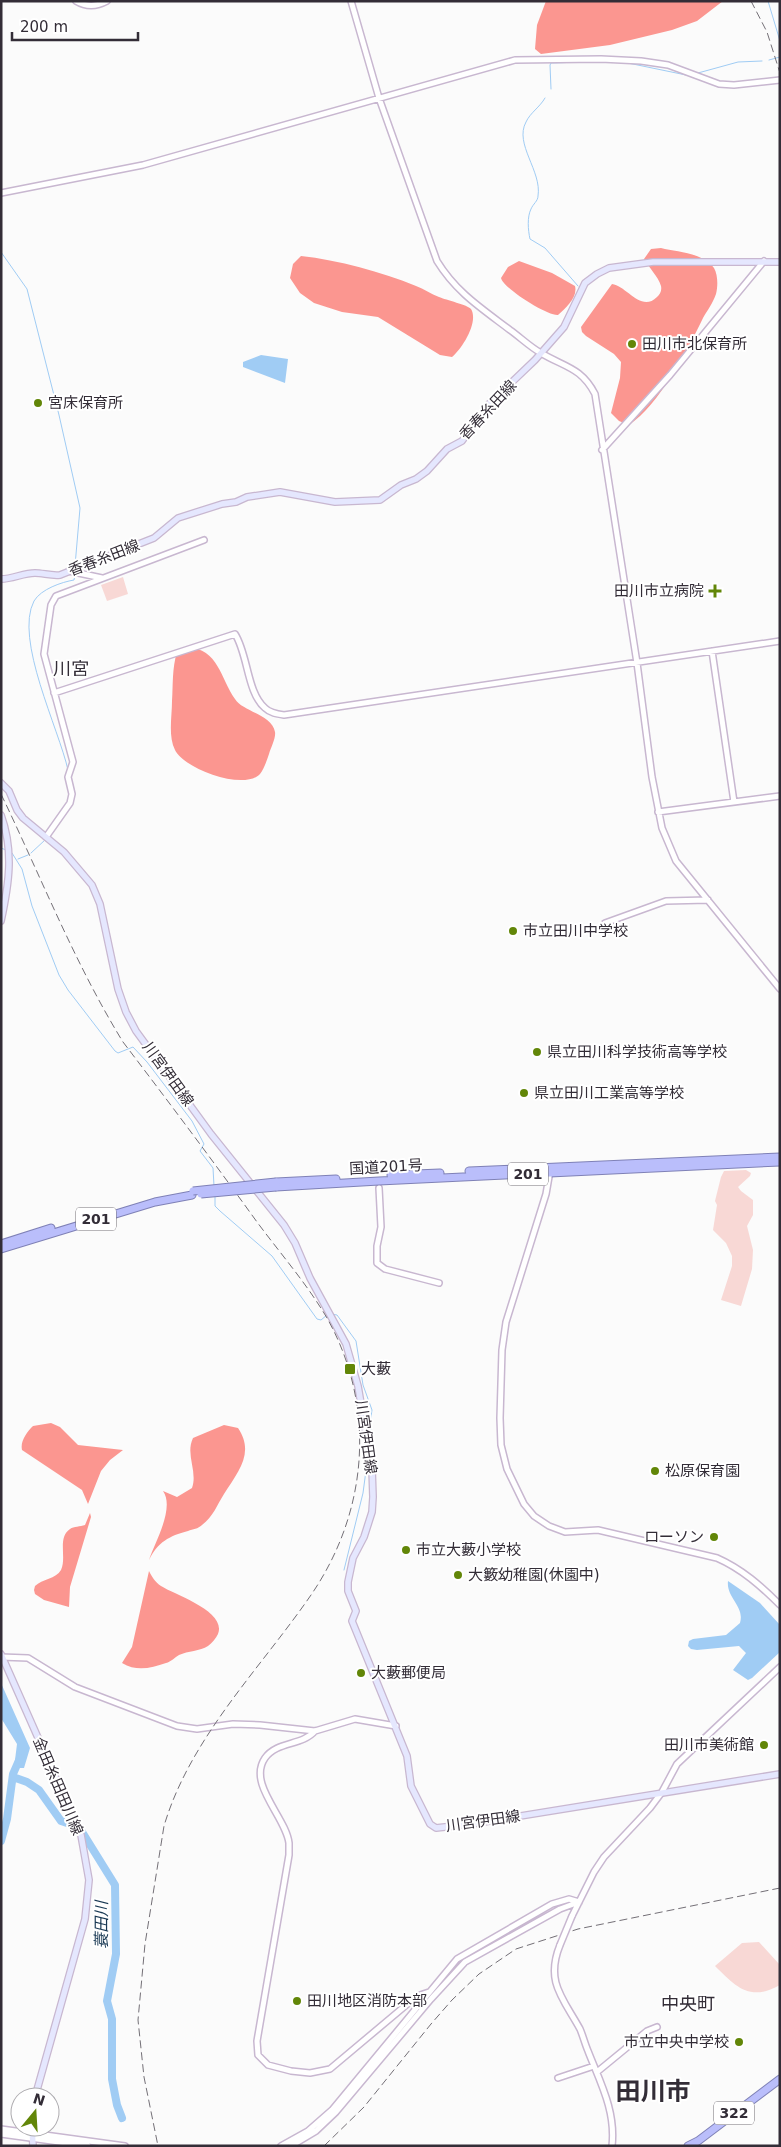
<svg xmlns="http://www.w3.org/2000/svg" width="781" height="2147" font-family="'DejaVu Sans','Noto Sans JP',sans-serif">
	<rect width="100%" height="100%" fill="#fbfbfb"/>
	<!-- green -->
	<path fill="#f8d8d5" d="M123,577L128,594L107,601L101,585Z
		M746,1170L751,1173L750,1176L738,1187L741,1191L753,1200V1215L747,1226L753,1250L752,1269L741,1306L721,1300L732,1266V1256L726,1243L713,1230L717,1205L715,1201L721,1177L724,1171Z
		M759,1942L780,1965V1985C750,2002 736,1987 715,1966L742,1943Z"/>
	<!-- forest -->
	<path fill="#fb9690" d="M546,1H723L697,21L672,30L610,45L541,54L535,49L537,25Z
		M661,248C677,252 704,253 714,268C718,275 718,286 716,294C713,303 707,311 703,318C687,351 659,405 629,425L619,421L611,413L620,378L621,362L614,354L586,336L582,332L581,327L612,284C627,286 641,313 657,297C660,294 662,291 661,286C658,276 649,268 644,259L651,249Z
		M301,256C338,260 382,272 416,286C424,289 431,294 439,297C446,300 468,305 471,309C479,322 462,349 452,357L440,355L378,317L342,312L314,303L300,293L290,278L293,264Z
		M519,261L552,273L575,286C578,297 566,308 558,315C547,316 503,288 501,278L508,267Z
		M187,647C219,649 220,678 235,699C243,712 272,714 275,732C276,738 271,747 269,754C267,760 264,769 260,774C244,791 184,769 175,750C168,736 172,717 172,701C173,685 172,668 177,652Z
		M51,1423L60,1427L78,1445L123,1450L110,1460L101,1471L88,1504L82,1490L22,1450C20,1441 27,1432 33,1426Z
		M224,1425L238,1428C255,1453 238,1472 224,1494C217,1505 213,1517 202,1525C198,1529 193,1529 188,1531C169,1536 158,1542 149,1560C155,1542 175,1508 163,1491L177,1497L192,1488C198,1471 185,1455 193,1438Z
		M90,1513L91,1517L70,1587L69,1607L44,1600L35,1594L34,1590L35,1586C42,1579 56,1579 61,1570C67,1557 57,1538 70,1529C74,1526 80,1527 85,1525Z
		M149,1571C152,1577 155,1582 161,1586C175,1595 227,1611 218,1634C216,1638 212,1643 208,1646C200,1651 188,1651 179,1655C175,1657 171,1662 166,1663C151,1668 137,1672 122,1663L132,1647Z"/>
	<!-- water -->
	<path fill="#a0ccf4" d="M261,355L288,359L285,383L243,367V362Z
		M728,1581L760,1603L780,1625V1652L752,1678L748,1680L733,1670L746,1653L739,1646L697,1650L691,1649L688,1646L689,1641L693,1639L726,1635L740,1623C745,1606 726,1598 728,1581Z
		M1,1683L30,1748L24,1768H14L17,1744L1,1718Z"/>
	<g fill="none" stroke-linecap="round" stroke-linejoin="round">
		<!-- stream -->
		<path stroke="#a0ccf4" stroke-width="1" d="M768,1L780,41
			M769,60L780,57
			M628,63L686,75
			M698,73L738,62L762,61
			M551,89L550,65L551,63L582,62
			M545,98C540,107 530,113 526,122C514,144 542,171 538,196C538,201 533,204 531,209C527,217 528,230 530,239L545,248L578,286
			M1,252L27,289L59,415L80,508L75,566
			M68,770C59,729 14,639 34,601C41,589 62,582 74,580L75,575
			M61,819C75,802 78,797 70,776
			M1,848L6,850
			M12,853L22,869L32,906L59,975L68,990L115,1051L118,1053L133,1047L147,1062L192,1121L204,1144L200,1151L213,1168L214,1186
			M31,853L45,840
			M18,859L28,855
			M215,1195V1206L220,1211L272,1256L317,1319L321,1320L327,1315
			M331,1314L337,1315L356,1341L363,1385L372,1410L370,1424L371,1429
			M344,1570L363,1493L367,1463"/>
		<!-- river -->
		<path stroke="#a0ccf4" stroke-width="8" d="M13,1777L27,1782L39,1790L61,1821L79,1827L115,1885L116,1954L107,2001L112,2019V2079L117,2105L122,2118
			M1,1841L7,1819L13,1774L20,1758"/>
		<!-- tertiary casing -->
		<g stroke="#c8b7d0" stroke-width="8">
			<path id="tertiary" d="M76,1C86,7 96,7 107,1
				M351,1L379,98L437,261C456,292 481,308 510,330C520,337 530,347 541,353C564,367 581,367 595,394L637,663L652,777L662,828L676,861L780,989
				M1,193L143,165L515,60L601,59L641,61L668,65L719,84L734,85L780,80
				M602,450L670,375L764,261
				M69,571L102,578
				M712,651L734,802
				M54,693L235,634C248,654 247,693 265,708C270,713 277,714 284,715L780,641
				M658,812L780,796
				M46,837L70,803L72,794L68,777L73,762L44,654L51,605L56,596L204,540
				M605,923L666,901L708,900
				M550,1171L546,1194L506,1322L502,1350L500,1418L501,1445L507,1469L524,1504L534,1516L549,1526L565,1532L598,1530L717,1558C742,1569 761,1586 780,1605
				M379,1188L381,1227L377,1246V1263L385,1269L439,1283
				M1,1657L28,1658L75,1687L177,1726L197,1729L233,1724L260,1725L315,1731L355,1719L396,1726
				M315,1731C302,1746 277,1741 265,1758C247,1784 286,1817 289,1843C289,1847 289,1851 289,1855L257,2041L258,2055L268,2065L291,2071L310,2073L330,2069L417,1996L429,1992
				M572,1916L594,1872L604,1857L650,1808L662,1792L677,1764L780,1667
				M560,1945C545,1982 563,1998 580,2029C583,2036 585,2044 588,2051C600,2082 616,2111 612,2146
				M597,2072L647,2031L657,2027
				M558,2078L594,2066
				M1,2129L125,2146
				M1,2134L88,2146
				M281,2146L308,2131L332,2110L457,1959L552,1904L569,1899L579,1902
				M291,2146L316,2131L336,2112L431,1999L465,1962L560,1909L579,1902"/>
		</g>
		<!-- secondary casing -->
		<g stroke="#c8b7d0" stroke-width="8">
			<path id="secondary" d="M1,579C13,579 23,573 35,573C43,573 51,576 60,575L154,538L178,518L222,504L236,502L247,497L280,492L335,502L380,500L401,485L416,479L427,471L447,449L462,441L489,404L535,360L564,327L585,283L597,274L609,268L653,262H780
				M1,783L9,791L17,810L23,818L64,852L92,885L100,904L118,989L126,1012L136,1031L211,1134L284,1225L295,1243L310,1278L346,1344L358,1386L372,1468L373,1497L372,1512L364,1537L353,1558L348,1582V1591L356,1611L352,1621L407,1756L411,1786L430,1824L436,1828L471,1824L780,1774
				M1,815C14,851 9,884 1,921
				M1,1654L81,1835L89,1880L85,1919L35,2097
				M32,2127L33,2146"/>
		</g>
		<!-- trunk casing -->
		<g stroke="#7f81b6" stroke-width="9">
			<path id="trunk" d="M469,1171L780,1157
				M391,1175L440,1173
				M276,1182L336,1179
				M276,1187L379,1181L780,1162
				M1,1244L51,1228
				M1,1249L155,1202L192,1195
				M688,2146L698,2141L780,2079"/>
		</g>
		<!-- tertiary -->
		<use href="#tertiary" stroke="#fff" stroke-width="5"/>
		<!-- secondary -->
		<use href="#secondary" stroke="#e5e7fe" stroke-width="5.5"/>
		<!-- trunk -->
		<use href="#trunk" stroke="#babefb" stroke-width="7"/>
		<!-- rail -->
		<path stroke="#736f76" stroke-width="1" stroke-dasharray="8 4" stroke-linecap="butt" d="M751,1L767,32L780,73
			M1,794C41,877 75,964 123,1042C168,1101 213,1161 257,1222C280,1253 307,1284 327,1318C377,1407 368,1512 311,1595C260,1669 190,1738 164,1826L145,1944L138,2020L144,2077L158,2146
			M324,2146L364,2107L431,2024L452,2000L479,1974L516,1949L578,1929L780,1888"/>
		<!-- tertiary-bridge casing -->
		<g stroke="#c8b7d0" stroke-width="8" stroke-linecap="butt">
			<path id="tertiary-bridge" d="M560,1945L572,1916"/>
		</g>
		<!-- trunk-bridge casing -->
		<g stroke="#7f81b6" stroke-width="9" stroke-linecap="butt">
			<path id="trunk-bridge" d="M193,1191L276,1182
				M201,1194L276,1187"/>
		</g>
		<!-- tertiary-bridge -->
		<use href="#tertiary-bridge" stroke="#fff" stroke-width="5"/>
		<!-- trunk-bridge -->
		<use href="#trunk-bridge" stroke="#babefb" stroke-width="7"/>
	</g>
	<!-- markers -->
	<g fill="#628608" stroke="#fff" stroke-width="2">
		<circle cx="632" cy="344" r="5"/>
		<circle cx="38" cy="403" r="5"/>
		<path d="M712.5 583.5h5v5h5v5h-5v5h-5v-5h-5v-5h5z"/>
		<circle cx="513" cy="931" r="5"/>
		<circle cx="537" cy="1052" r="5"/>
		<circle cx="524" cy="1093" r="5"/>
		<rect x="344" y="1363" width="12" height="12" rx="2.5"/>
		<circle cx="655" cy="1471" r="5"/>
		<circle cx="714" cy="1537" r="5"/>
		<circle cx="406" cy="1550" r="5"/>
		<circle cx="458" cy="1575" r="5"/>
		<circle cx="361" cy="1673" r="5"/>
		<circle cx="764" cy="1745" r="5"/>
		<circle cx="297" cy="2001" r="5"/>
		<circle cx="739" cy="2042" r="5"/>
	</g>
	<g text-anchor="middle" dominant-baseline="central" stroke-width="4" stroke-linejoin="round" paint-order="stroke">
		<!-- shield labels -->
		<g fill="#fff" stroke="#706c73" stroke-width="1">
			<rect x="508" y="1162.5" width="40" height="23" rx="4"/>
			<rect x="76" y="1207.5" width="40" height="23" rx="4"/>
			<rect x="714" y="2101.5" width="40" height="23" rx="4"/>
		</g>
		<g font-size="14" font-weight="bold" fill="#332d37">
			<text x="528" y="1174">201</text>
			<text x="96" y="1219">201</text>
			<text x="734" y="2113">322</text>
		</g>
		<!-- poi labels -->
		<g font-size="15" fill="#332d37" stroke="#fff" text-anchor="start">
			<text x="642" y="344">田川市北保育所</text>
			<text x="48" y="403">宮床保育所</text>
			<text x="704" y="591" text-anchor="end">田川市立病院</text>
			<text x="523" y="931">市立田川中学校</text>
			<text x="547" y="1052">県立田川科学技術高等学校</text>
			<text x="534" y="1093">県立田川工業高等学校</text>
			<text x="361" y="1369">大藪</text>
			<text x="665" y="1471">松原保育園</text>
			<text x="704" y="1537" text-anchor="end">ローソン</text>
			<text x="416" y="1550">市立大藪小学校</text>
			<text x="468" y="1575">大籔幼稚園(休園中)</text>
			<text x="371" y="1673">大藪郵便局</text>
			<text x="754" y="1745" text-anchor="end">田川市美術館</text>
			<text x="307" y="2001">田川地区消防本部</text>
			<text x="729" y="2042" text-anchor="end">市立中央中学校</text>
		</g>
		<!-- street labels -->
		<g font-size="15" fill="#332d37" stroke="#fff">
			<text transform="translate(488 410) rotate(-47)">香春糸田線</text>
			<text transform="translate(104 558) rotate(-21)">香春糸田線</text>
			<text transform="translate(168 1074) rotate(54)">川宮伊田線</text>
			<text transform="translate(386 1167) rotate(-3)">国道201号</text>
			<text transform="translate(366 1437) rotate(82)">川宮伊田線</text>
			<text transform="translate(58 1786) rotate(67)">金田糸田田川線</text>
			<text transform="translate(483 1821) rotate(-8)">川宮伊田線</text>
		</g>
		<!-- water labels -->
		<g font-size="16" font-style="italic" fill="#173752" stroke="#fff">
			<text transform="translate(101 1925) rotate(-90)">蓑田川</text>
		</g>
		<!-- quarter labels -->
		<g font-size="18" fill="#332d37" stroke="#fff">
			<text x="71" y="668">川宮</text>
			<text x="688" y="2003">中央町</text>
		</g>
		<!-- town labels -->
		<g font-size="25" font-weight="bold" fill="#332d37" stroke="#fff">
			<text x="653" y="2091">田川市</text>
		</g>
	</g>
	<!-- border -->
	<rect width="781" height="2147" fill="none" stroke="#332d37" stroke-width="5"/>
	<!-- north arrow -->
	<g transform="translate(35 2112) rotate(18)"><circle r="24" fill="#ffffff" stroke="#adabaf"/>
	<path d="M0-4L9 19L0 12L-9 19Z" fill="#628608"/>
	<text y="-8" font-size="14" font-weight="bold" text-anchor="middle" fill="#332d37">N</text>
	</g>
	<!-- scale -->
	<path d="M12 32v8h126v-8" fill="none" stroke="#332d37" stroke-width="2.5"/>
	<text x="20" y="32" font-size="15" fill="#332d37" stroke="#ffffff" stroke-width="4" paint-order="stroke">200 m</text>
</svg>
